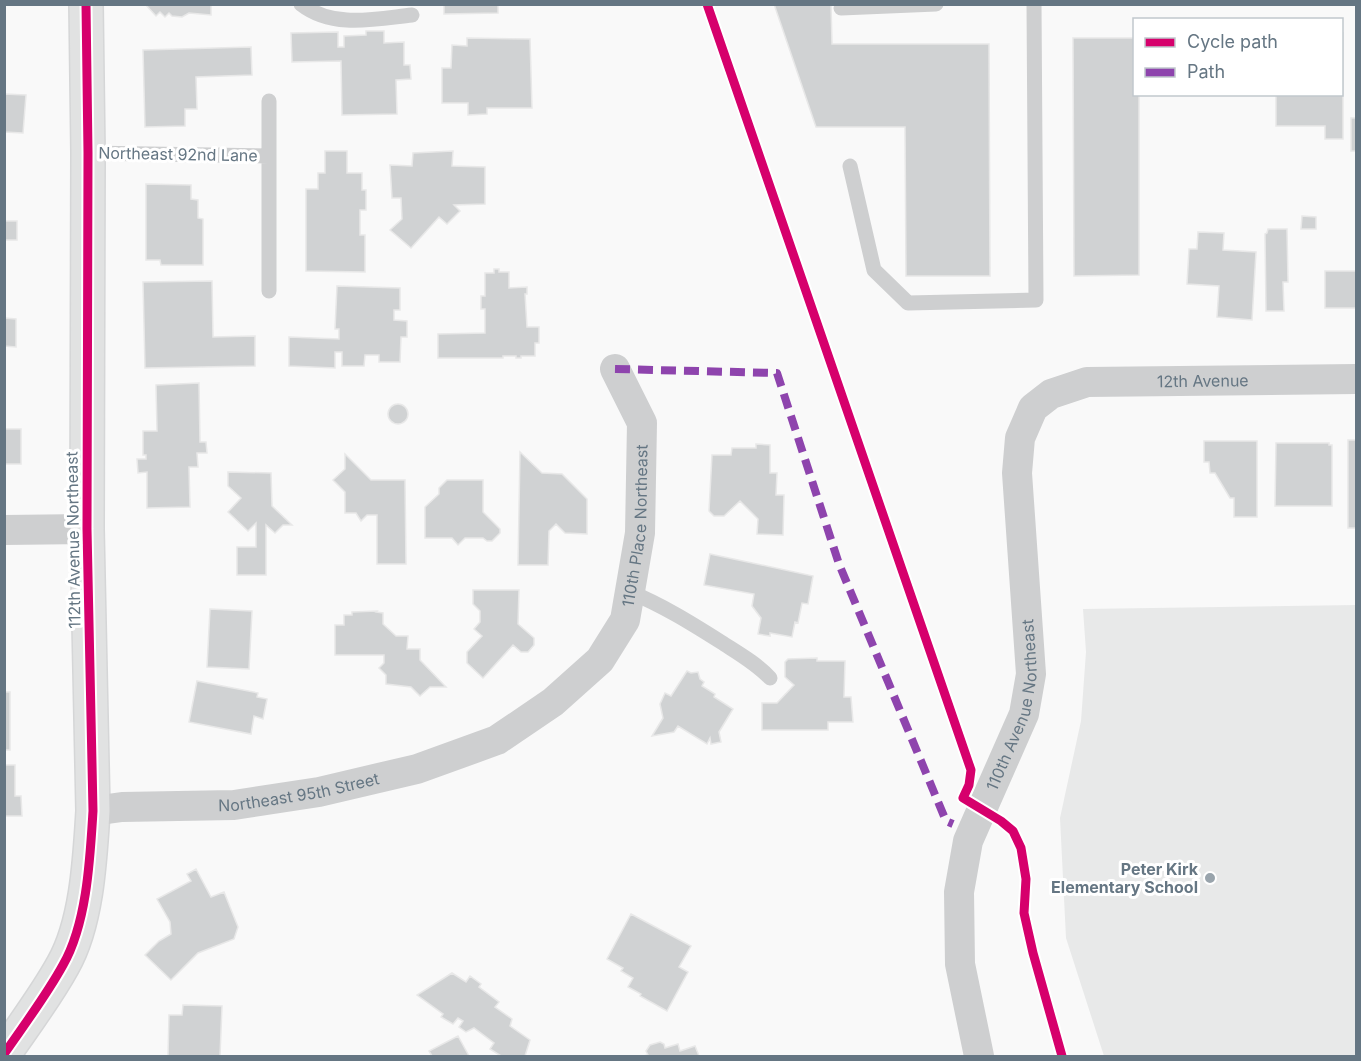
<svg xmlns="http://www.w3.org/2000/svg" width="1361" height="1061" font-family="Inter,sans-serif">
	<rect width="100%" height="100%" fill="#f9f9f9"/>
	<!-- built -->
	<path fill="#e8e9e9" d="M1356,605V1056H1104L1066,938L1060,818L1081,721L1086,652L1083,609Z"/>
	<!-- building -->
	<path fill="#d0d2d3" stroke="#e8e8e8" stroke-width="1.5" d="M145,4H211V15L189,13L182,17L172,16L169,13L165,17L160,12L156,16Z
		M444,4H498V13L444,14Z
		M774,4H831L832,44H989L990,276H906L905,127H816Z
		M366,31H384V43L404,42V65H410L411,79L396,80L397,114L342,115L341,61L292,62L291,33L338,32V47H344V36L366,35Z
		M1342,33H1343V139H1325V126H1276V94H1342Z
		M467,38L530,39L532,108H487V114L468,115V103H442V68H451L452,45L467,46Z
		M1073,38H1134V94H1139V275L1074,276Z
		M251,47L252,75L196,77L197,109H185V126L145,127L143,50Z
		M4,94L26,95L23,133L4,132Z
		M1351,118H1356V151H1351Z
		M325,151H347V173H362V190H366V210H360V235H365V272L306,271V189H318V173H325Z
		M453,151L452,166L485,167V204L454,205L460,211L447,224L439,217L411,248L390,230L402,219L401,198H392L390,165L412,166L413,153Z
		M146,184L191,185V199L198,200V218L203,219V265H161L160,260H146Z
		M1302,216L1316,217V229H1301Z
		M4,221H17V240H5V263Z
		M1268,229H1287L1288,282H1283L1284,311H1266L1265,234L1267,233Z
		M1198,232L1224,233L1223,250L1256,252L1252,320L1217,317L1219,286L1187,284L1189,249H1197Z
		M1356,248V313V308H1325V271H1356Z
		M494,269H499V272H509V288L527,287V294H525L527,327H539V343H535V356H521V358H516V356H503V358H438V334L485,333V309H481V296H485V273H494Z
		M212,281L213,337L255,336V366L145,368L143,282Z
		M337,286L400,288V310H394V320L407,321V337H401L400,362H379V355H365L364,366H342V352H335V368L289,366V337L339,339V329H335Z
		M4,318L16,319V347L4,346Z
		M199,383L200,442H206L207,453H197L198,467H189L190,507L147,508V472L138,473L137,459H146V455H143V431H157L156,385Z
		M388 414a10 10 0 1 1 20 0a10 10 0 1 1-20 0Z
		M4,429H21V464H4Z
		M1348,440H1356V528H1348Z
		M1204,441H1257V517H1234V498H1230L1215,473H1210L1209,462H1204Z
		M1276,443H1329V445H1332V506H1275Z
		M756,444L770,445V473H777L776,495H784L783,535L757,534L758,519L740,501L724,516H714L709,511L712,455H731L732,448H756Z
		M520,452L542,473L562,474L587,499V534L565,533L556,524L549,531L548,565H518Z
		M345,454L371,480H405L406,564H377V515H367L361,521L356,513H345V492L333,480L345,469Z
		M228,472L271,473L272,506L292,525H283L275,533L266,525V575H237V547H256V523L248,531L228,512L241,498L228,486Z
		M447,480H483V512L500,529V533L492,541H487L483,538H465L458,545L452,538H425V507L439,494V488Z
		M710,554L813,576L808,604L802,603L798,623L795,622L792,637L770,633V636L758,634L761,618L752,606L754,594L704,585Z
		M473,590H519L518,624L534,638V645L528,652H521L513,645L483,678L467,663V652L482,636L474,629L480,622V611L473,604Z
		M210,609L252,611L249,669L207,667Z
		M377,611L376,612L383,613V624L396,636H408L407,649H420V660L446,687H430L420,696L411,687L386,684V675L379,668L384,663V655H335V625H344V615H352V612Z
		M817,658V661H845L844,697H851L853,722H828V730H762V703H777L794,685L785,677V662L788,659Z
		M687,671L691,673L698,672L700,679L704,682L702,686L715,694L714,697L733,709L719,732L721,742L711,744L710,738L707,744L678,726L674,732L652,736L663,718L660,704L665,693L671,696Z
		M197,681L258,693L257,697L267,699L263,719L254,716L251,734L189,722Z
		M4,692H10V750H4Z
		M4,765H15V796H21L22,816H4Z
		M196,869L211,897L224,892L238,927L234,939L198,953L171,980L145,955L159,941L171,934L170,922L157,899L191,881L187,874Z
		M631,914L691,946L679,967L688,972L667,1011L640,996L641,994L628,987L633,978L621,971L623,968L607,959Z
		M452,973L466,982L470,976L481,984L479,987L499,1002L495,1007L512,1019L510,1026L530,1040L525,1056H501L490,1049L494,1043L474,1028L466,1032L459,1027L463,1021L458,1018L453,1024L441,1017L443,1014L417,995Z
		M183,1005L222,1006L220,1056H168L169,1015H182Z
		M458,1036L469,1056H432L429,1051Z
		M660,1042L664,1044L665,1048L678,1044L680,1051L695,1046L699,1056H643L648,1055L646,1051L650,1045Z"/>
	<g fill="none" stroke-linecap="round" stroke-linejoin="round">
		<!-- secondary casing -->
		<g stroke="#d5d6d7" stroke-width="36">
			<path id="secondary" d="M4,1054C24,1025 46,996 63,965C87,923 90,859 93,811L87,529L88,153L86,4"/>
		</g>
		<!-- lane -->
		<path stroke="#cecfd0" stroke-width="15" d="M301,4C333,29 375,19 412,15
			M841,8L936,4
			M88,153L269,156
			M850,166L874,270L908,303L1036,300L1034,4
			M269,291V101
			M630,592C662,605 691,623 721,642C738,653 756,663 770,678"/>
		<!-- street -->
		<g stroke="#cecfd0" stroke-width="30">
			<path d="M4,530L87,529"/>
			<path id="s1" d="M93,811L122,807L234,805L319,792L417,769L497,740L553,702L600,660L625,620L640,533L642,423L615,369"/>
			<path id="s2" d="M979,1056L960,964L959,892L968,841L1024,714L1031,674L1017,473L1020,438L1033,408L1051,394L1087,382L1356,379"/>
		</g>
		<!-- secondary -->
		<use href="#secondary" stroke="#e1e2e2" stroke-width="33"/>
		<!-- quiet -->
		<path stroke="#8e44ad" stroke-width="8" stroke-dasharray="15 8" stroke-linecap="butt" d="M615,369L777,373L839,564L946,821L953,824"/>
		<!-- cycleway casing -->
		<g stroke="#fff" stroke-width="13">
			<path id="cycleway" d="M707,4L971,770L969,785L963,798L1001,821L1013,831L1021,848L1026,879L1024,913L1033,953L1062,1056
				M4,1054C24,1025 46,996 63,965C87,923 90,859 93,811L87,529L88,153L86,4"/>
		</g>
		<!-- cycleway -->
		<use href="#cycleway" stroke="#d6006c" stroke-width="9"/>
	</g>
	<!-- markers -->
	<circle fill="#99a4ac" stroke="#fff" stroke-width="2" cx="1210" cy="878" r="6"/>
	<g text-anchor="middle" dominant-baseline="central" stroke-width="6" stroke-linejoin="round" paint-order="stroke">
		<!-- street labels -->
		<g font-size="16" fill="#657683" stroke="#fff">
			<text transform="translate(178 154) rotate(1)">Northeast 92nd Lane</text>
			<text stroke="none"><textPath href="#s2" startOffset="843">12th Avenue</textPath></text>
			<text stroke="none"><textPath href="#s1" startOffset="686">110th Place Northeast</textPath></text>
			<text transform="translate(73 540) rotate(-91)">112th Avenue Northeast</text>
			<text stroke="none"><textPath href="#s2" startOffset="363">110th Avenue Northeast</textPath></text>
			<text stroke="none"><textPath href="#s1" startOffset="207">Northeast 95th Street</textPath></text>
		</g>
		<!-- poi labels -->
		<g font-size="16" font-weight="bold" fill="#657683" stroke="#fff" text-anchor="end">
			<text x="1198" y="869">Peter Kirk<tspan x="1198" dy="18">Elementary School</tspan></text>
		</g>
	</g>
	<!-- border -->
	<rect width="1361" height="1061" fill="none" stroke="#657683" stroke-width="12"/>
	<!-- legend -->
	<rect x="1133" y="18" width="210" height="78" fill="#ffffff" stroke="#c1c8cd" stroke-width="1.5"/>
	<rect x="1145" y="38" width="30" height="9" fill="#d6006c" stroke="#c1c8cd" stroke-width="1.5"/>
	<text x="1187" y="48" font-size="18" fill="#657683">Cycle path</text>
	<rect x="1145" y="68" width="30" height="9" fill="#8e44ad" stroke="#c1c8cd" stroke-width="1.5"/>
	<text x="1187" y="78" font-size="18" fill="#657683">Path</text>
</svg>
